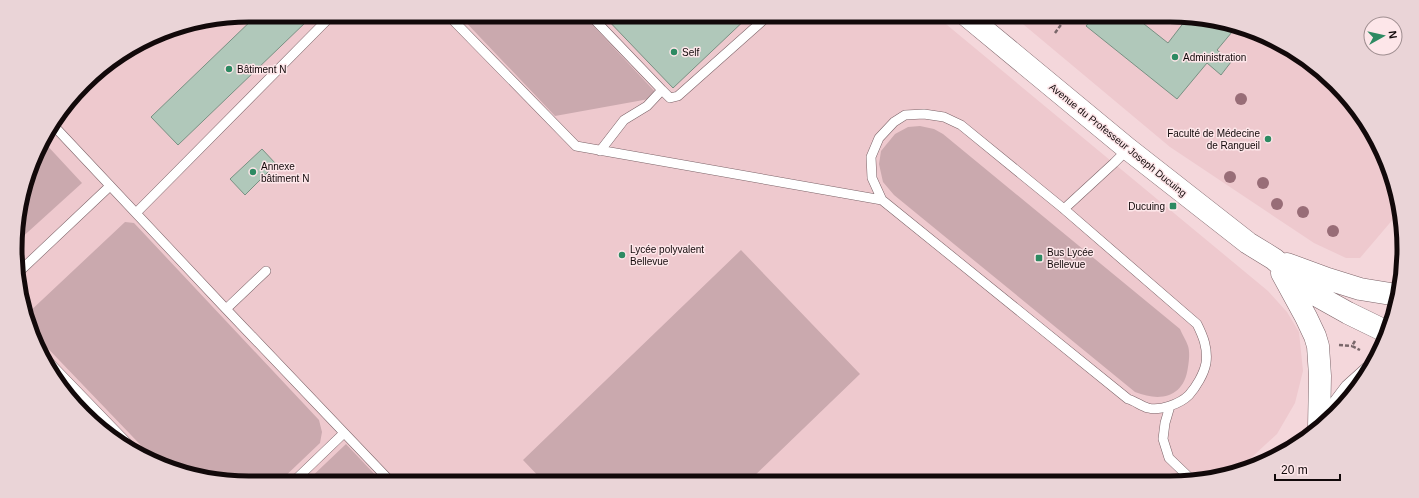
<svg xmlns="http://www.w3.org/2000/svg" width="1419" height="498" font-family="Arial,sans-serif">
	<rect width="100%" height="100%" fill="#f4d7db"/>
	<!-- built -->
	<path fill="#eec9ce" d="M249,15H935L1268,291L1287,312L1299,332L1303,371L1295,403L1277,434L1238,470L1201,481L249,483L189,475L119,443L55,379L23,309L17,219L39,145L95,73L160,33Z
		M1012,15H1170L1230,23L1312,63L1373,132L1400,211L1360,258H1346L1314,243L1170,147Z"/>
	<!-- green -->
	<path fill="#caa9ae" d="M459,15H583L660,97L555,116Z
		M920,126L934,129L943,134L1180,329C1182,334 1186,340 1188,346C1190,352 1189,361 1188,367C1184,398 1160,402 1135,392L894,195L883,182L879,164L881,151L895,134L908,127Z
		M43,141L82,183L18,241L17,219L39,145Z
		M125,222L134,223L319,420L322,432L320,443L278,483H249L189,475L155,460L34,334L26,315Z
		M741,250L860,374L748,482H544L523,460Z
		M346,444L383,483H305Z"/>
	<!-- building -->
	<path fill="#b0c8ba" stroke="#799083" d="M257,15H301L307,21L178,145L151,117Z
		M603,15H750L673,88Z
		M1095,15H1144L1139,20L1168,43L1188,17L1230,23L1237,26L1217,50L1231,62L1221,75L1207,63L1177,99L1086,26Z
		M262,149L276,164L245,195L230,179Z"/>
	<g fill="none" stroke-linecap="round" stroke-linejoin="round">
		<!-- service casing -->
		<g stroke="#7c6368" stroke-width="10">
			<path id="service" d="M448,15L576,146L882,200
				M590,15L662,90L647,106L624,120L600,151
				M662,90L670,98L678,96L769,15
				M924,114L944,117L961,125L1064,209L1197,324C1203,336 1208,348 1206,363C1204,374 1196,387 1189,395C1180,404 1160,411 1148,408C1141,406 1135,401 1128,399L882,200L872,178L871,157L879,138L894,122L905,115Z
				M54,126L226,309L392,483
				M1064,209L1114,163L1128,149
				M136,213L332,15
				M20,271L110,186
				M226,309L266,271
				M45,358L135,451
				M1170,406L1165,423L1163,439L1169,458L1193,481
				M292,483L344,433"/>
		</g>
		<!-- minor casing -->
		<g stroke="#7c6368" stroke-width="18">
			<path id="minor" d="M1318,429L1349,388L1369,370"/>
		</g>
		<!-- tertiary casing -->
		<g stroke="#7c6368" stroke-width="23">
			<path id="tertiary" d="M966,15L1128,149L1248,243L1274,259L1314,294L1348,313L1387,332
				M1287,264L1328,279L1360,289L1397,295
				M1282,273L1306,317L1315,336L1318,346L1320,376L1319,428"/>
		</g>
		<!-- path -->
		<path stroke="#79676a" stroke-width="2.5" stroke-dasharray="4 2" stroke-linecap="butt" d="M1055,33L1068,15
			M1355,341L1352,346L1360,350
			M1339,345L1352,346"/>
		<!-- service -->
		<use href="#service" stroke="#fff" stroke-width="9"/>
		<!-- minor -->
		<use href="#minor" stroke="#fff" stroke-width="17"/>
		<!-- tertiary -->
		<use href="#tertiary" stroke="#fff" stroke-width="22"/>
	</g>
	<!-- trees -->
	<g fill="#986d77">
		<circle cx="1241" cy="99" r="6"/>
		<circle cx="1230" cy="177" r="6"/>
		<circle cx="1263" cy="183" r="6"/>
		<circle cx="1277" cy="204" r="6"/>
		<circle cx="1303" cy="212" r="6"/>
		<circle cx="1333" cy="231" r="6"/>
	</g>
	<!-- markers -->
	<g fill="#2d8a62" stroke="#fde6e9" stroke-width="1.5">
		<circle cx="674" cy="52" r="4"/>
		<circle cx="1175" cy="57" r="4"/>
		<circle cx="229" cy="69" r="4"/>
		<circle cx="1268" cy="139" r="4"/>
		<circle cx="253" cy="172" r="4"/>
		<rect x="1169" y="202" width="8" height="8" rx="2"/>
		<circle cx="622" cy="255" r="4"/>
		<rect x="1035" y="254" width="8" height="8" rx="2"/>
	</g>
	<g text-anchor="middle" dominant-baseline="central" stroke-width="3" stroke-linejoin="round" paint-order="stroke">
		<!-- poi labels -->
		<g font-size="10" fill="#12090a" stroke="#fde6e9" text-anchor="start">
			<text x="682" y="52">Self</text>
			<text x="1183" y="57">Administration</text>
			<text x="237" y="69">Bâtiment N</text>
			<text x="1260" y="133" text-anchor="end">Faculté de Médecine<tspan x="1260" dy="12">de Rangueil</tspan></text>
			<text x="261" y="166">Annexe<tspan x="261" dy="12">bâtiment N</tspan></text>
			<text x="1165" y="206" text-anchor="end">Ducuing</text>
			<text x="630" y="249">Lycée polyvalent<tspan x="630" dy="12">Bellevue</tspan></text>
			<text x="1047" y="252">Bus Lycée<tspan x="1047" dy="12">Bellevue</tspan></text>
		</g>
		<!-- street labels -->
		<g font-size="10" fill="#12090a" stroke="#fde6e9">
			<text transform="translate(1118 140) rotate(39)">Avenue du Professeur Joseph Ducuing</text>
		</g>
	</g>
	<!-- crop -->
	<path d="M0 0H1419V498H0ZM249 22H1170A227 227 0 0 1 1397 249V249A227 227 0 0 1 1170 476H249A227 227 0 0 1 22 249V249A227 227 0 0 1 249 22Z" fill="#ead4d7" fill-rule="evenodd"/>
	<path fill="none" stroke="#12090a" stroke-width="5" d="M249 22H1170A227 227 0 0 1 1397 249V249A227 227 0 0 1 1170 476H249A227 227 0 0 1 22 249V249A227 227 0 0 1 249 22Z"/>
	<!-- north arrow -->
	<g transform="translate(1383 36) rotate(82)"><circle r="19" fill="#fde6e9" stroke="#9f8e90"/>
	<path d="M0-3L7 15L0 10L-7 15Z" fill="#2d8a62"/>
	<text y="-6" font-size="11" font-weight="bold" text-anchor="middle" fill="#12090a">N</text>
	</g>
	<!-- scale -->
	<path d="M1275 474v6h65v-6" fill="none" stroke="#12090a" stroke-width="2"/>
	<text x="1281" y="474" font-size="12" fill="#12090a" stroke="#fde6e9" stroke-width="3" paint-order="stroke">20 m</text>
</svg>
